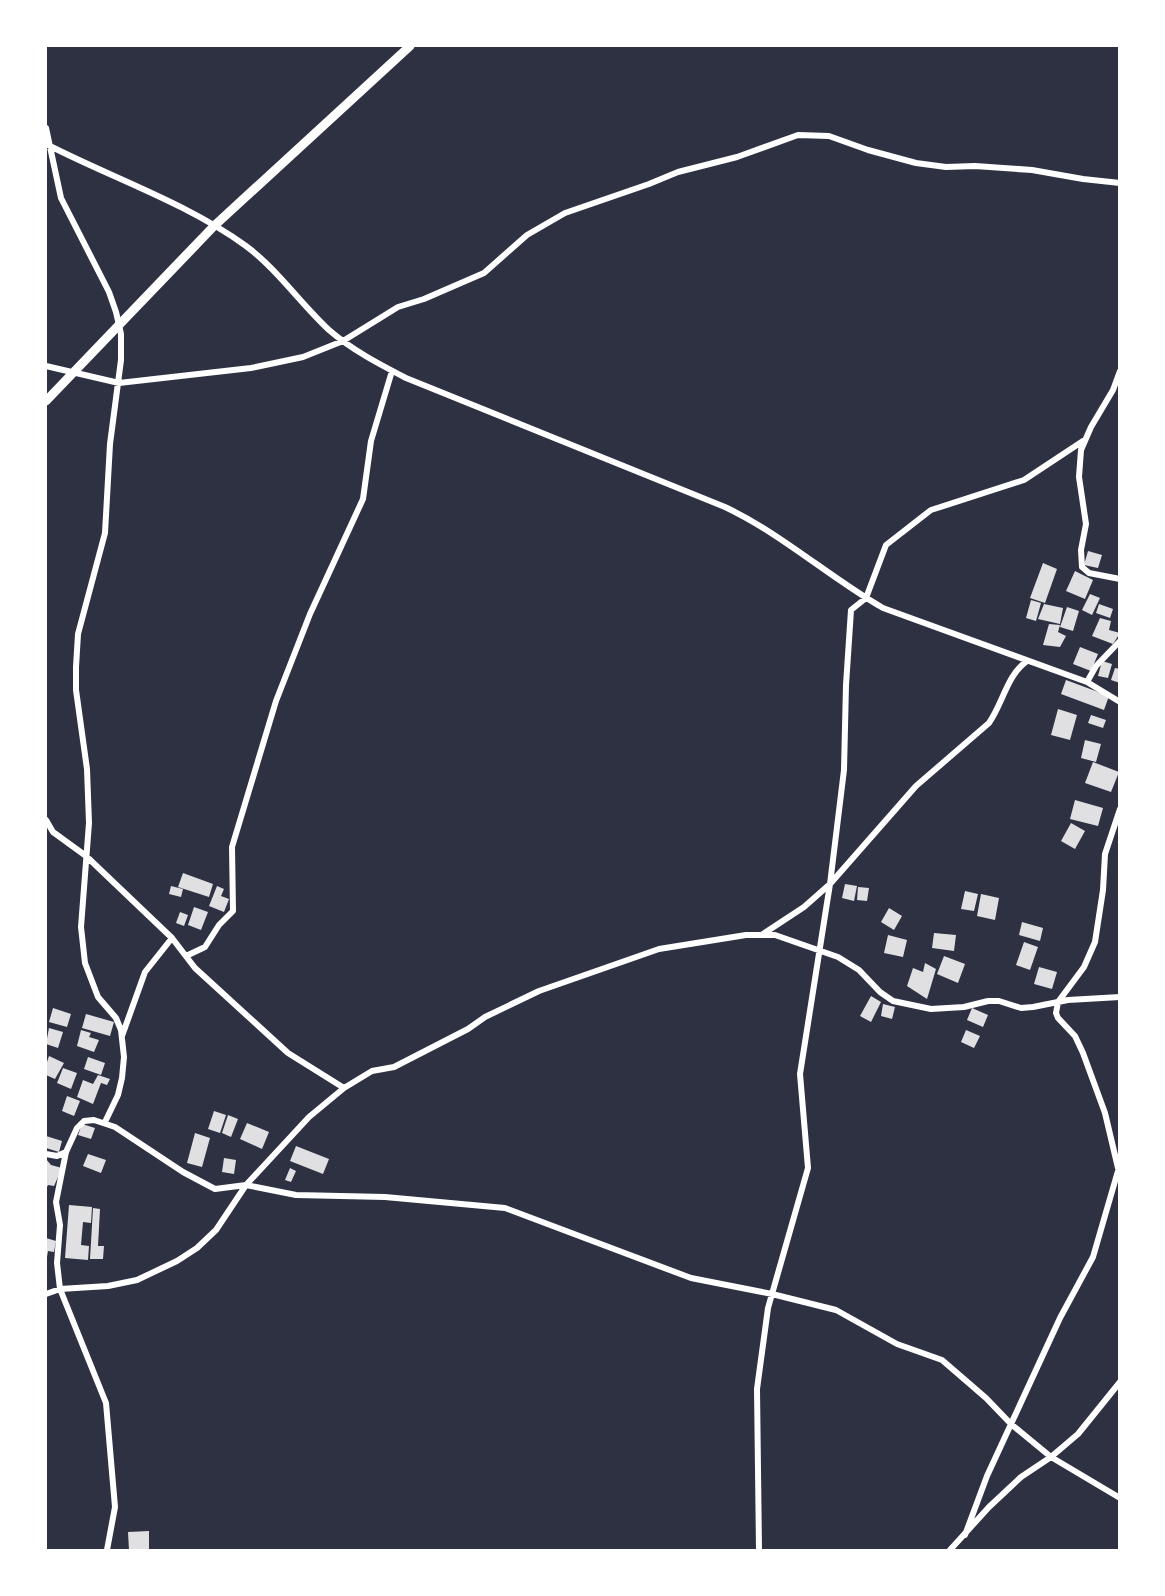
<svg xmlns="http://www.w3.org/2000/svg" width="1165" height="1596" font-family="'Asap Condensed',sans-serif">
	<rect width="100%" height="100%" fill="#2d3142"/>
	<!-- building -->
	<path fill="#e0e0e3" d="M1088,551L1102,555L1098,568L1084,565Z
		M1043,563L1057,569L1045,603L1030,598Z
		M1075,571L1093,580L1085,599L1066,591Z
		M1090,594L1100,598L1092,615L1082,610Z
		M1031,600L1041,603L1036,621L1026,618Z
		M1044,604L1063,608L1060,624L1038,619Z
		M1099,604L1113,609L1110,618L1096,613Z
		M1067,607L1079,611L1073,631L1060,627Z
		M1100,618L1111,621L1109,630L1120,633L1113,644L1092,636Z
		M1049,624L1060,625L1058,632L1066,636L1060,647L1043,645Z
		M1080,647L1098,654L1091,671L1073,664Z
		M1102,661L1112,664L1108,678L1098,676Z
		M1115,668L1120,669V683L1111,680Z
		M1066,680L1109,696L1104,710L1061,694Z
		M1058,709L1077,715L1070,740L1051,735Z
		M1091,715L1106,720L1103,728L1088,723Z
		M1085,740L1101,744L1096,762L1081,758Z
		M1093,762L1119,772L1111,792L1085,783Z
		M1075,800L1103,808L1098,826L1070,819Z
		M1071,823L1085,831L1075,849L1061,841Z
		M183,873L213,884L209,897L178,887Z
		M845,884L857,886L854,901L842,898Z
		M171,886L183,889L181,897L169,894Z
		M217,886L224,889L221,896L229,899L224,912L209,906Z
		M858,887L869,888L867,901L857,900Z
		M965,891L978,894L974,911L961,909Z
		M981,894L999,898L995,920L977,916Z
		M194,907L208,912L201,930L188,925Z
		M889,908L902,916L894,930L881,922Z
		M180,912L188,915L184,926L176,923Z
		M1022,922L1043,928L1040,941L1019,935Z
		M934,933L956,935L954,951L932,948Z
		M888,935L907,940L903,957L884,953Z
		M1024,942L1038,947L1030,970L1016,965Z
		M944,956L965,964L958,983L937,974Z
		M925,963L936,969L927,999L907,986L913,968L923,972Z
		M1039,967L1057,972L1052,989L1034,984Z
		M871,996L881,1002L871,1022L860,1016Z
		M883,1004L895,1007L892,1019L881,1016Z
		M53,1008L71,1014L67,1027L49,1022Z
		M972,1008L988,1015L983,1027L967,1020Z
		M86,1014L114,1022L110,1036L82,1028Z
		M49,1028L63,1032L58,1048L46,1044Z
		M81,1030L91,1033L89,1037L99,1040L94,1052L77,1046Z
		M966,1030L980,1036L974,1048L961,1042Z
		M49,1056L64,1063L55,1079L46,1075V1065Z
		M88,1057L105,1063L101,1075L84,1069Z
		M63,1068L77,1073L71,1089L57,1083Z
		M98,1075L110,1079L107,1085L101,1083L93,1104L77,1097L83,1080L93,1084Z
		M67,1096L80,1101L74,1116L62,1111Z
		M214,1111L226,1115L220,1133L208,1129Z
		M228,1115L238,1119L231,1137L222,1133Z
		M247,1123L269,1132L262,1149L240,1139Z
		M82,1124L95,1128L91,1139L78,1135Z
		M195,1133L210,1138L202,1167L187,1163Z
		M46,1136L62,1141L59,1152L46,1148Z
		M296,1146L329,1159L323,1174L290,1161Z
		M88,1154L106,1160L101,1173L83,1166Z
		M224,1158L236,1160L234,1174L222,1172Z
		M46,1159L51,1165L62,1168L54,1186L48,1185L46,1189Z
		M290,1168L296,1171L291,1182L285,1180Z
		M69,1205L92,1207L91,1223L83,1222L81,1245L89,1246L88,1260L65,1258Z
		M93,1208L100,1209L98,1246H104L103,1259H90Z
		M46,1238L56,1241L54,1252L48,1251L47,1257Z
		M149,1531V1550H129L128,1532Z"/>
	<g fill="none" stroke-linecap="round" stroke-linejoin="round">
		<!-- minor -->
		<path stroke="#fff" stroke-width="6" d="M46,128L61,198L109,292L116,312L121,334V360L110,444L105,533L78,634L76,667V690L87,769L89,823L81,927L85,963L98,997L116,1018L121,1030L124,1057L122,1078L118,1095L105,1122
			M46,144C112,178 185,202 246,246C277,269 300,303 329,330C352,350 379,364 406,378L725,507C782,534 829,577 883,608L1087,682L1120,702
			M46,366L119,383L251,368L303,357L343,341L398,307L424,299L484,273L527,235L565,213L649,184L678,172L737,157L798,135L829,136L868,150L916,163L946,167L975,166L1032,170L1083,179L1120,183
			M1120,371L1113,390L1091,427L1081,450L1079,477L1086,524L1081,550L1082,567L1089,573L1120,579
			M1087,682L1096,666L1120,641
			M46,820L53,832L86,856L172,938
			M763,934L804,907L830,884L916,786L989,723C1003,703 1007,675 1027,661
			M186,956L205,947L219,925L233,911L232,847L276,701L310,614L363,499L371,441L392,371
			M122,1036L145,972L172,938L195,968L288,1053L344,1088
			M46,1154L57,1156L66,1152
			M1118,1168L1105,1113L1083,1053L1075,1036L1058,1018L1056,1013L1058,1002L1084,967L1095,942L1103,890L1105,854L1120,809
			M46,1294L60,1289L108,1286L137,1280L177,1261L197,1248L216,1230L246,1185L309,1117L344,1088L372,1071L394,1067L468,1029L485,1017L539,991L659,949L746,935H775L838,957L859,970L880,992L893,1001L931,1009L964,1007L988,1001H999L1021,1008L1033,1007L1068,1000L1120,997
			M965,1535L987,1476L1060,1318L1093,1257L1120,1164
			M107,1550L115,1507L106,1403L60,1289L57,1263L60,1225L56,1202L66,1152L77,1128L84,1121L94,1120L115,1127L183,1172L215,1189L246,1185L296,1195L385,1197L505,1208L691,1278L772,1294L836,1310L897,1344L942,1360L986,1398L1011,1424L1051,1457L1120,1498
			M759,1550L757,1389L768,1308L808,1168L800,1074L830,884L844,770L846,685L851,610L866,598L886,545L931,510L1024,480L1083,441
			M950,1550L989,1507L1021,1477L1051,1457L1078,1434L1120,1382"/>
		<!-- secondary -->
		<path stroke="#fff" stroke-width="9" d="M46,401L214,226L410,46"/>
	</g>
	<!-- border -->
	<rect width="1165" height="1596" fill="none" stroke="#ffffff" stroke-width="94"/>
</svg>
